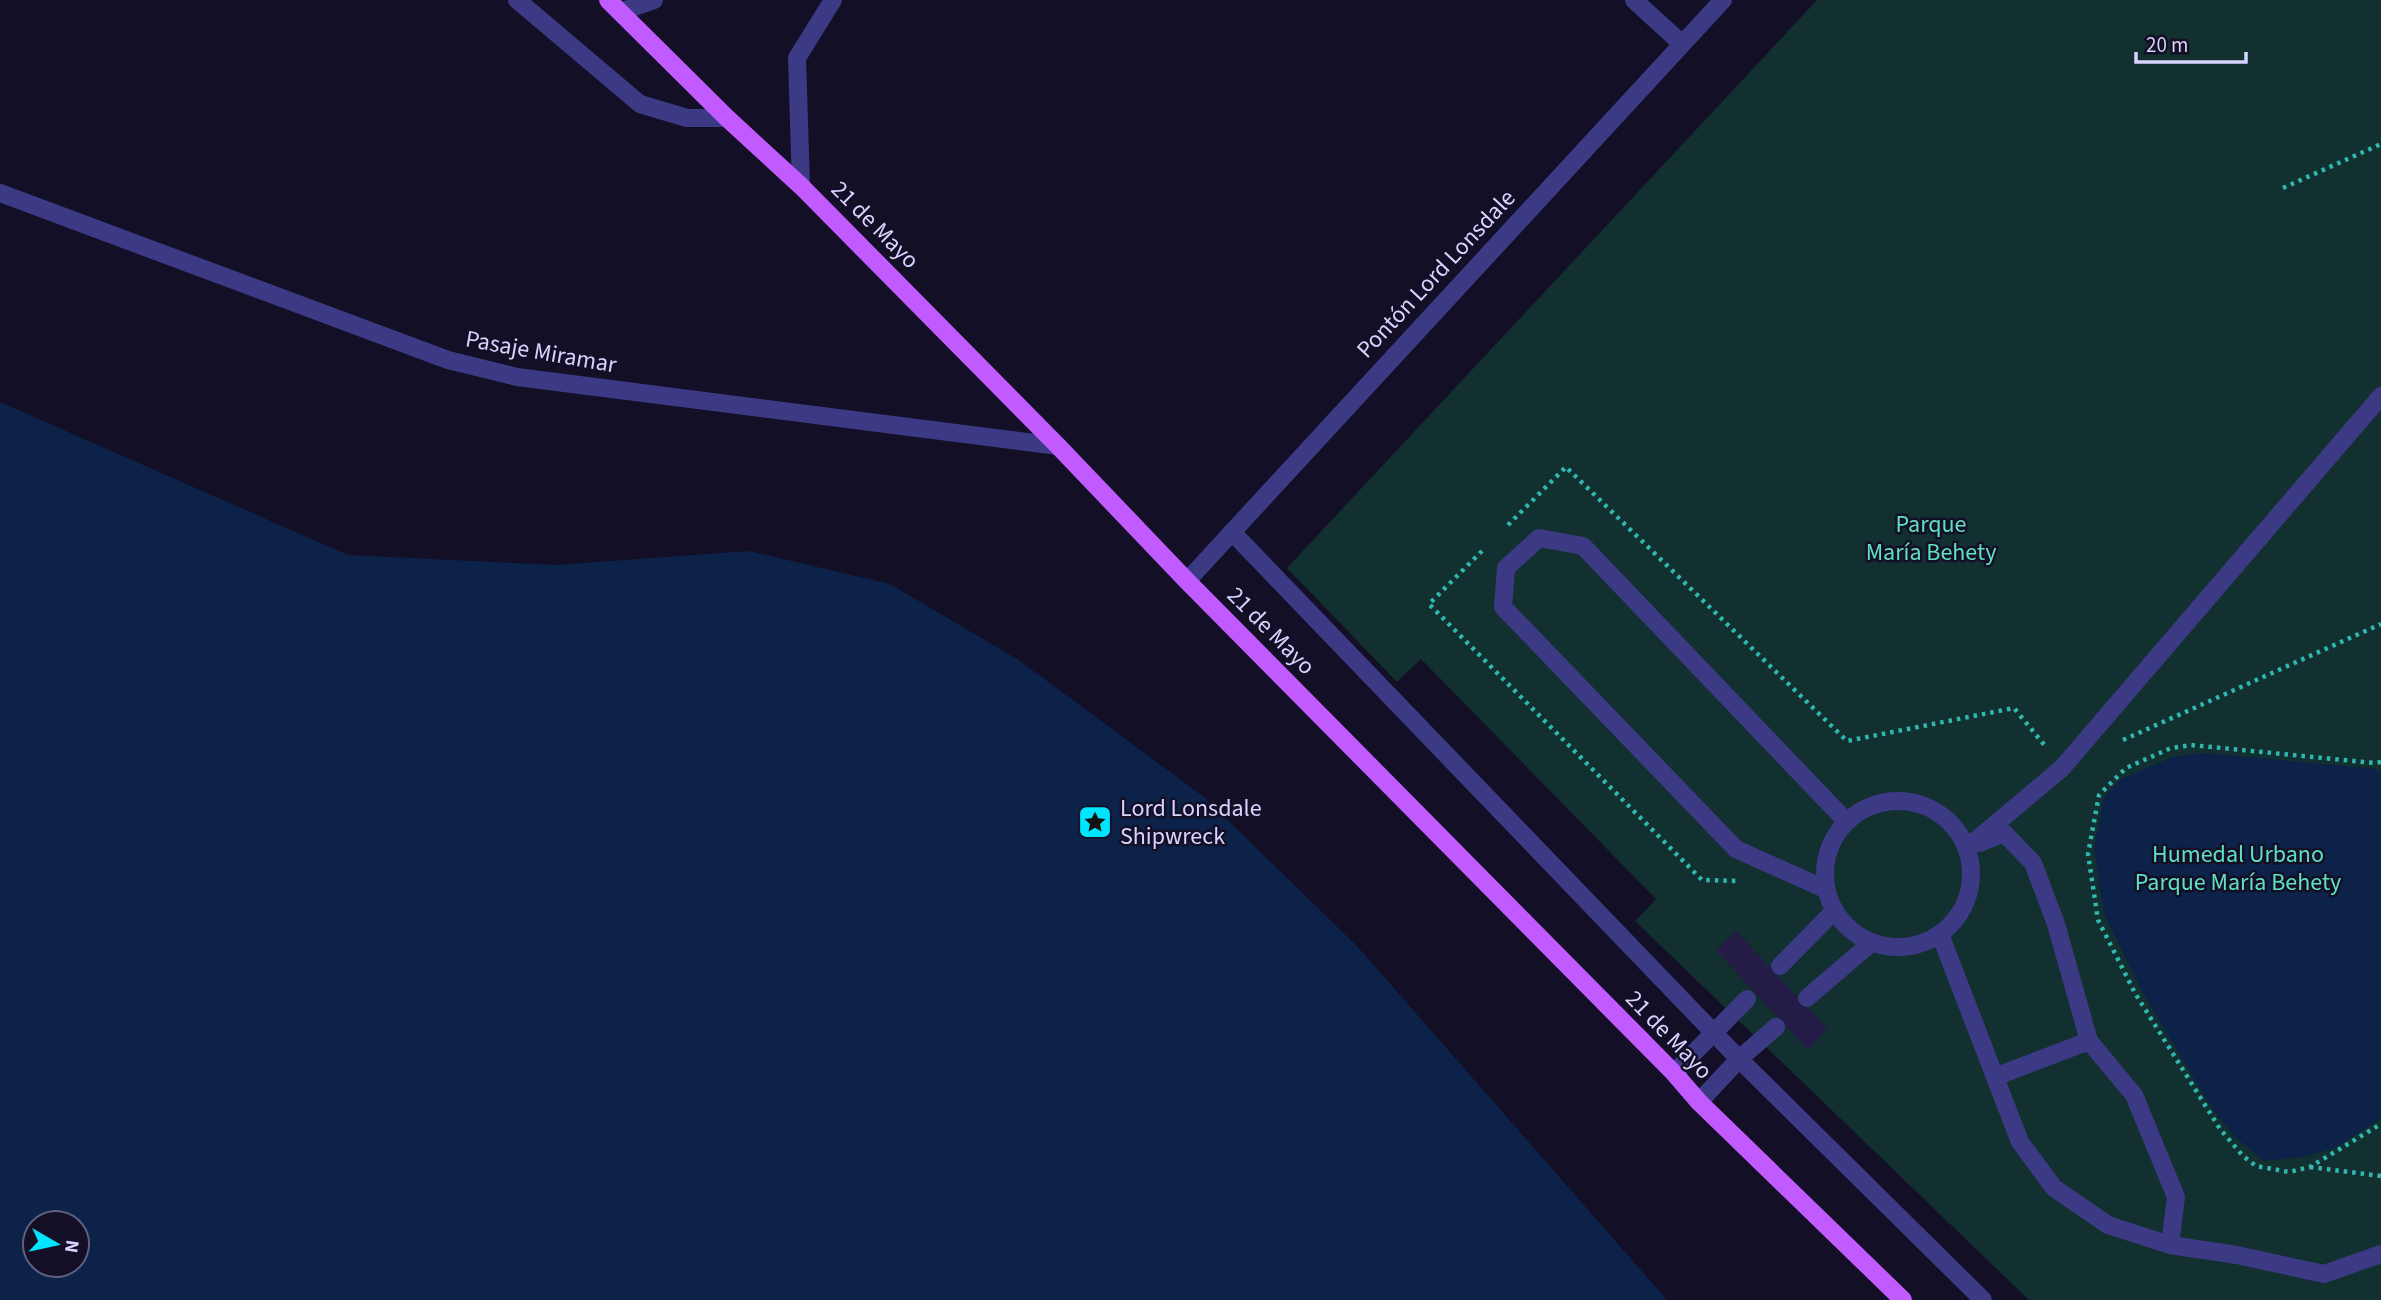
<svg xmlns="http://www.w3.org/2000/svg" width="2381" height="1300" font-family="'Source Sans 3',sans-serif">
	<rect width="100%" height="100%" fill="#130f26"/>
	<!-- green -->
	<path fill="#12302f" d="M1817,0H2381V1300H2029L1635,921L1656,899L1421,659L1397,682L1287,568Z"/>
	<!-- water -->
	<path fill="#0c2248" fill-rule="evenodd" d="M0,402L348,555L556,565L749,551L890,584L1020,661L1204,797L1357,946L1667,1300H0ZM77,1223V1265H35V1223Z
		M2204,753L2375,769L2381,771V1118L2337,1147L2304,1157L2264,1161L2234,1136L2209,1104L2143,993L2104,915L2094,849L2104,797L2121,779L2173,757Z"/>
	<!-- building -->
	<path fill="#241b47" d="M1736,931L1827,1029L1808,1050L1716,950Z"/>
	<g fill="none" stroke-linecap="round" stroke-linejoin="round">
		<!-- path -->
		<path stroke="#2fb8b0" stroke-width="4.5" stroke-dasharray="3.5 5" stroke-linecap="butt" d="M2283,188L2381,144
			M1508,525L1566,467L1847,741L2014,708L2046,747
			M1482,551L1429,604L1702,880L1737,881
			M2123,740L2381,624
			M2381,762L2374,763L2191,745L2171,748L2126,768L2099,795L2088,854L2098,920L2135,993L2220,1129L2243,1156L2256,1166L2289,1172L2310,1167L2381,1124
			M2310,1167L2381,1176"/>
		<!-- service -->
		<path stroke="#3d3a85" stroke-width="18" d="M620,12L654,0
			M801,186L797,58L833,0
			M1232,532L1739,1059L1983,1300
			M1825 874a73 73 0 1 1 146 0a73 73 0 1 1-146 0Z
			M1980,843L2004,833L2033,863L2056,924L2089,1041L2134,1095L2176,1197L2170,1245
			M1967,848L2062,768L2381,396
			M1825,889L1736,849L1503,607L1506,568L1539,538L1583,546L1846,821
			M1940,934L2020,1142L2054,1188L2108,1225L2170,1245L2237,1255L2324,1274L2381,1254
			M1780,966L1834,911
			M1807,998L1871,943
			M1674,1073L1747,999
			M1997,1076L2089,1041
			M1699,1102L1739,1059L1776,1027"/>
		<!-- minor -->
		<path stroke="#3d3a85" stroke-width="18" d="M517,0L640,104L687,118H727
			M1634,0L1681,43
			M0,193L448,360L517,377L1058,446
			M1187,581L1723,0"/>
		<!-- primary -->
		<path stroke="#c25bff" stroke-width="18" d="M608,0L727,118L801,186L1058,446L1187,581L1674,1073L1699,1102L1903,1300"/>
	</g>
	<!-- icons -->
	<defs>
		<g id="sight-square" transform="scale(1.75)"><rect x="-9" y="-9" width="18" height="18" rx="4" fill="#00e5ff" stroke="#130f26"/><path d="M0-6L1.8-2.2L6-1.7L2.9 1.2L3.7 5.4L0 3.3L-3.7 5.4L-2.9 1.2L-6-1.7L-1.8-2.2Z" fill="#111"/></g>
	</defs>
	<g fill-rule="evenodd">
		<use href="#sight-square" x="1095" y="822"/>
	</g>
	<g text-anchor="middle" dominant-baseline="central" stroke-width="5" stroke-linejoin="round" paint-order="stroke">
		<!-- street labels -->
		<g font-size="24" fill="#d9d4ff" stroke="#130f26">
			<text transform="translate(875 225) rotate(45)">21 de Mayo</text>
			<text transform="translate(1436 274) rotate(-47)">Pontón Lord Lonsdale</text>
			<text transform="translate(541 352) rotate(10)">Pasaje Miramar</text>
			<text transform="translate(1271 631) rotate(45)">21 de Mayo</text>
			<text transform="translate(1669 1035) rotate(46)">21 de Mayo</text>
		</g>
		<!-- park labels -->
		<g font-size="24" fill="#5fe0c0" stroke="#130f26">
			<text x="1931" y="524">Parque<tspan x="1931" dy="28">María Behety</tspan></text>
			<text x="2238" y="854">Humedal Urbano<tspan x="2238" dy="28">Parque María Behety</tspan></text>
		</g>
		<!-- poi labels -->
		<g font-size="24" fill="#d9d4ff" stroke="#130f26" text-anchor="start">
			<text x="1120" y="808">Lord Lonsdale<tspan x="1120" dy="28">Shipwreck</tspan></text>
		</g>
	</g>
	<!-- north arrow -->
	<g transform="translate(56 1244) rotate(99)"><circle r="33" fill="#130f26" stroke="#625e7d" stroke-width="2"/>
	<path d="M0-5L12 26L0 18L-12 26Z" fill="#00e5ff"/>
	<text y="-10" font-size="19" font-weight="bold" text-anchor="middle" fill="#d9d4ff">N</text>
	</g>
	<!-- scale -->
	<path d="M2136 52v10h110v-10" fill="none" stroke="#d9d4ff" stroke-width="3.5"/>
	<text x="2146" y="52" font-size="21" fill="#d9d4ff" stroke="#130f26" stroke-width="5" paint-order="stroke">20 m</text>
</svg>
